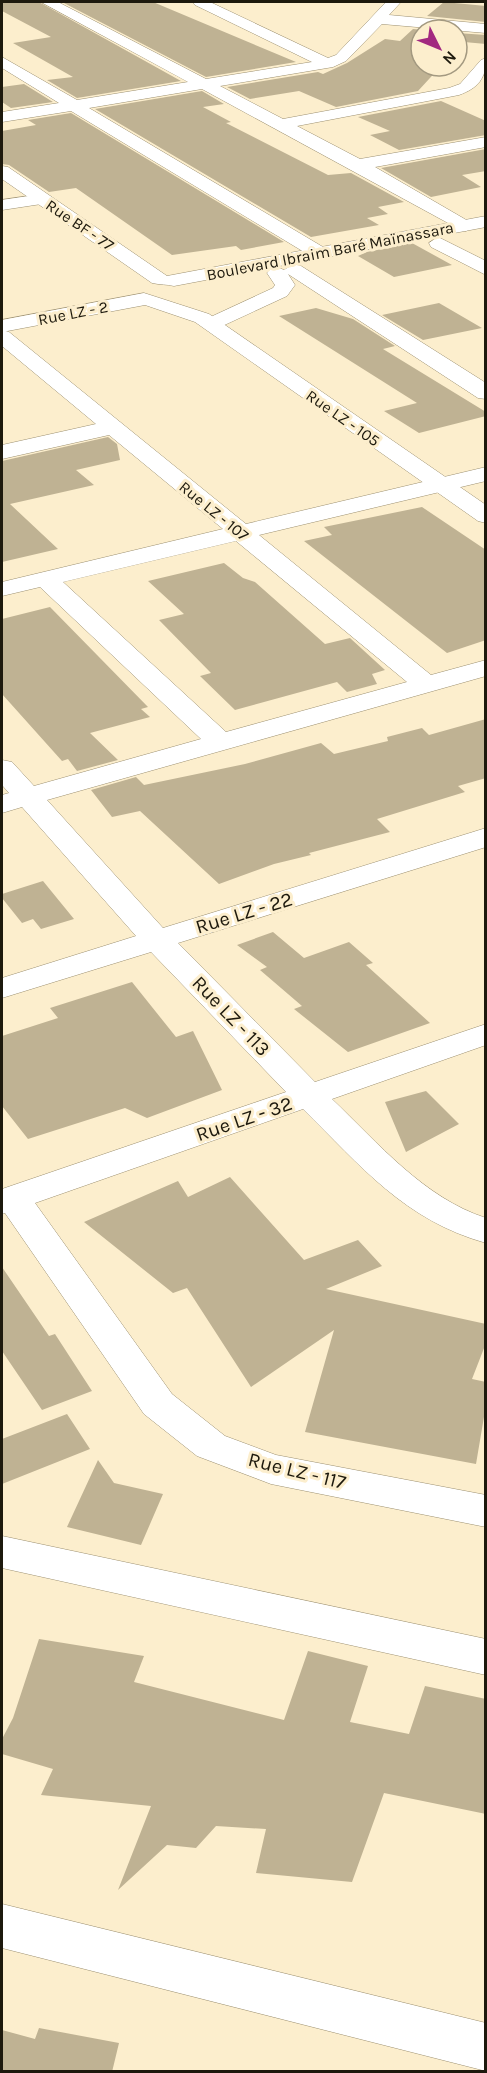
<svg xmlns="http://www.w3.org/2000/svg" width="487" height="2073" font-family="Karla,sans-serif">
	<rect width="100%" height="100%" fill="#fceecd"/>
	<!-- building -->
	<path fill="#bfb293" d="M2,2H39L181,81L77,98L47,80L73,77L13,43L51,37L2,11Z
		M62,2H153L296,62L206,77Z
		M444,2L486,6V22L427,16Z
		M413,29L425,30H421V66H441L418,91L336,107L299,91L250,99L227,87L318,72L323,74L347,63L385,39L400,41Z
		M457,33L486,35V44L464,42L457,50Z
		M24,84L53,102L11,108L2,102V87Z
		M202,91L224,104L203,107L231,122L226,123L328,175L351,173L404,202L378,207L388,214L367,218L379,225L311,237L95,109Z
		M441,101L486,121V135L399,150L370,135L390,131L358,117Z
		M71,113L284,242L241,250L236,246L172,255L76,188L49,192L9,165L2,164V131L36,125L28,120Z
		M486,149V171L462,175L481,187L431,197L381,168Z
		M412,243L452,265L394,277L358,256L367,252Z
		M439,303L482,328L423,340L382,315Z
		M316,308L353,319L395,346L383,349L486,412V416L419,433L384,411L417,403L279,316Z
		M108,437L117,444L120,460L76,470L94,485L10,504L58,549L2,562V461Z
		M422,507L486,550V640L447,653L304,541L332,535L324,527Z
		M224,563L243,578L255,582L325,644L350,638L385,670L372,674L377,684L347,692L337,682L235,710L200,676L211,673L159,620L184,614L148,581Z
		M50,607L148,707L141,709L150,717L90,733L118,760L77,771L68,759L62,761L2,694V619Z
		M486,719V778L458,786L465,792L377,819L390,832L309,853L311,855L274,864L219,884L140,811L112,817L91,790L136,777L144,785L245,764L321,743L334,754L388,741L387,737L422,728L429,735Z
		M43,881L74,919L41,929L33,919L22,923L2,898V894Z
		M273,932L304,958L349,942L373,963L366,965L430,1023L348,1052L294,1009L302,1006L260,970L267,967L237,945Z
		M132,982L176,1037L193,1031L222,1090L147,1118L125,1108L28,1139L2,1106V1036L58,1018L50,1008Z
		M426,1091L459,1124L406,1152L385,1102Z
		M230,1177L304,1260L358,1240L382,1266L326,1289L486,1324V1343L472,1379L486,1382V1405L476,1464L305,1432L334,1330L251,1387L187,1288L173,1293L84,1222L178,1181L188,1197Z
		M2,1267L49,1336L55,1334L92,1391L42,1410L2,1351Z
		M67,1414L90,1449L2,1484V1439Z
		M98,1460L114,1483L163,1494L141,1545L67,1527Z
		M39,1639L144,1656L134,1682L284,1720L308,1651L368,1666L350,1722L409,1734L425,1686L486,1699V1814L384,1793L352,1882L256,1873L266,1829L216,1826L196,1848L167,1845L118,1890L151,1806L41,1795L53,1769L2,1754V1739L13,1718Z
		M39,2028L119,2043L112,2072H2V2030L35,2039Z"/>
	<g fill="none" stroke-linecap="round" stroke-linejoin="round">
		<!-- minor casing -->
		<g stroke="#9d9172" stroke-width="1">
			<path id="minor" d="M41,2H58L206,79L312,62L195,5L193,2H210L328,58L336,55L386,2H401L389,15L486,24V33L382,24L346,61L333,67L220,86L283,119L449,88L460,84L481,60L486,58C486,79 478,88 459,95L297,126L360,159L486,137V147L375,167L475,225L466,231L459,229L202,89L89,108L328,250L330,254L328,258H314L71,111L2,122V112L59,103L2,68V57L77,100L188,82Z
				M42,194L48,195L51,199L48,203L2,210V200Z
				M438,237L486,261V275L431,247L429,243Z
				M294,264L301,266L486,383V399L478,398L288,274L295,285L287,296L218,328H204L201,324L204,320L273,288L275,285L267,273L270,269L277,267L284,270Z
				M2,330L9,332L246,524L486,467V481L259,535L431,675L486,660V676L47,800L163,928L486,828V847L178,943L315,1082L486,1024V1045L332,1099C378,1143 424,1198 486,1218V1243C404,1220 361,1166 303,1109L35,1203L172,1394L225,1436L276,1455L486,1495V1527L271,1484L197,1456L144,1414L5,1213L2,1214V1189L286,1092L151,952L2,998V978L136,936L22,807L2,813V795L9,793L2,785V760L12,762L34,786L201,739L40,587L2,596V582L223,529L109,435L2,459V445L96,424L2,346ZM236,541L407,682L226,732L63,582Z
				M2,1536L486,1639V1675L2,1568Z
				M2,1904L486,2023V2071L2,1948Z"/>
		</g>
		<!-- major casing -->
		<g stroke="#9d9172" stroke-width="1">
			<path id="major" d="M2,166L8,167L167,276L486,216V227L174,286C166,284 161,285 152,283L2,179Z
				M144,293L209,314L486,505V523L478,521L195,322L145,305L2,332V320Z"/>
		</g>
		<!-- minor -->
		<use href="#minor" fill="#fff" fill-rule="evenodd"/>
		<!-- major -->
		<use href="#major" fill="#fff" fill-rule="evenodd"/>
	</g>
	<g text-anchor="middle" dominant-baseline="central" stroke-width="6" stroke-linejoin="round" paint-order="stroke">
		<!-- far-street labels -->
		<g font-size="16" fill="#1d190d" stroke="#fceecd">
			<text transform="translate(80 225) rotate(34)">Rue BF - 77</text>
			<text transform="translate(330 251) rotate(-11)">Boulevard Ibraim Baré Maïnassara</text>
			<text transform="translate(73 313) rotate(-11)">Rue LZ - 2</text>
			<text transform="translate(343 418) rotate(35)">Rue LZ - 105</text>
			<text transform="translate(214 511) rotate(39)">Rue LZ - 107</text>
		</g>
		<!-- street labels -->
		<g font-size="20" fill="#1d190d" stroke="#fceecd">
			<text transform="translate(244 913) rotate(-17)">Rue LZ - 22</text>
			<text transform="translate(231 1016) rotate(46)">Rue LZ - 113</text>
			<text transform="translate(244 1119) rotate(-19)">Rue LZ - 32</text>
			<text transform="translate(297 1471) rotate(14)">Rue LZ - 117</text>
		</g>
	</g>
	<!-- border -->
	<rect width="487" height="2073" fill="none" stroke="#1d190d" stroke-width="6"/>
	<!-- north arrow -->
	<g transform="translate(439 48) rotate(133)"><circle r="28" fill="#fceecd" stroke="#a39980" stroke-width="1.5"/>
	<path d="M0-4.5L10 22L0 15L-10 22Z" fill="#a22980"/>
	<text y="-9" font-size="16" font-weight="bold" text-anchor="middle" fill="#1d190d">N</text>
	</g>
</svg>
